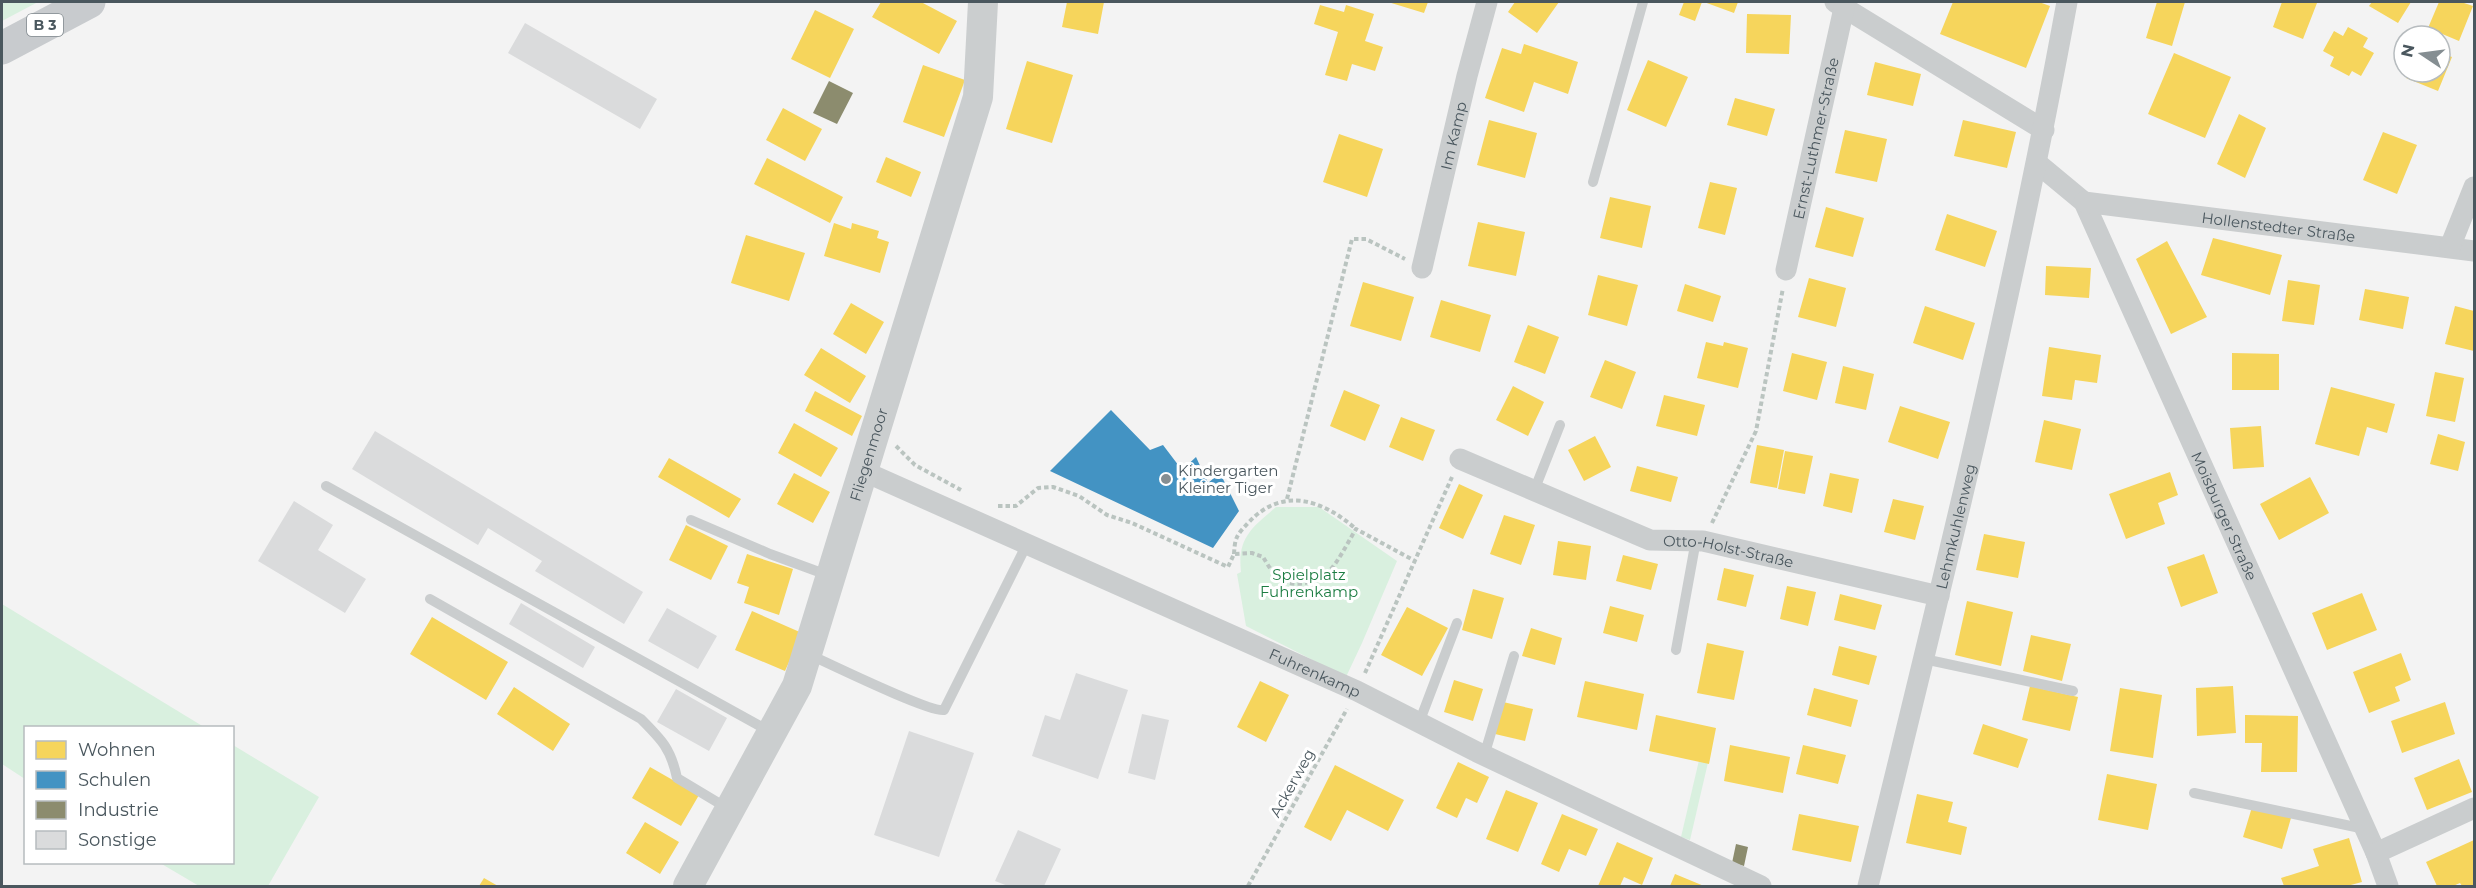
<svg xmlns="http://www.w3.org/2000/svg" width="2476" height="888" font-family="Montserrat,sans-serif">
	<rect width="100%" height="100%" fill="#f3f3f3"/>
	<!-- green -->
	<path fill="#d9f0df" d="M2,2H38L2,21Z
		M1276,507H1319L1397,561L1362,643L1346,677L1246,626L1237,574L1241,572C1237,537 1253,527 1276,507Z
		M2,604L204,727L26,728L25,779L2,764Z
		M1704,739L1713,741L1690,840L1681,837Z
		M233,745L319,797L268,886H199L160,863L232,862Z"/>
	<!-- homes -->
	<path fill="#f6d55c" d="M881,2H921L957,21L939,54L872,17Z
		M1067,2H1104L1098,34L1062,27Z
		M1388,2H1428L1424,13Z
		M1515,2H1559L1537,33L1508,12Z
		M1684,2H1702L1695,21L1679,15Z
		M1704,2H1738L1734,13Z
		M1953,2H2039L2050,6L2026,68L1940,34Z
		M2157,2H2185L2172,46L2146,38Z
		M2282,2L2317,3L2303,39L2273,27Z
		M2372,2H2411L2398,23L2369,6Z
		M2439,2H2461L2473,6L2459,41L2428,28Z
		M1320,5L1344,12L1346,5L1374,14L1365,41L1383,47L1375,71L1352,64L1347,81L1325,75L1338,32L1314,24Z
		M815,10L854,29L830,78L791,59Z
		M1747,14L1791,15L1789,54L1746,53Z
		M2348,27L2368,38L2363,47L2374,53L2361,76L2352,71L2349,76L2330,66L2334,57L2323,51L2334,31L2343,36Z
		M1524,44L1578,62L1568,94L1534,82L1524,112L1485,98L1502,48L1521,54Z
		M2440,52L2452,57L2438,91L2406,78L2409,72H2440Z
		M2174,53L2231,77L2205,138L2148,114Z
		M1648,60L1688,77L1666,127L1627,110Z
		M1027,61L1073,75L1052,143L1006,129Z
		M1875,62L1921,74L1913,106L1867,95Z
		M923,65L965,80L944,137L903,122Z
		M1735,98L1775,109L1767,136L1727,125Z
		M783,108L822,129L805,161L766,140Z
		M2239,114L2266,128L2245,178L2217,164Z
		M1489,120L1537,133L1525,178L1477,165Z
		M1963,120L2016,132L2007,168L1954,156Z
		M1845,130L1887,139L1877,182L1835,173Z
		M2383,132L2417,145L2397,194L2363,180Z
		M1339,134L1383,149L1367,197L1323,182Z
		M886,157L921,172L911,197L876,182Z
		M767,158L843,197L830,223L754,184Z
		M1710,182L1737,188L1725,235L1698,228Z
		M1610,197L1651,206L1642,248L1600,238Z
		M1826,207L1864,218L1853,257L1815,247Z
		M1947,214L1997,231L1985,267L1935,250Z
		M1478,222L1525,232L1516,276L1468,266Z
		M834,223L851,229L852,223L879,231L877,238L889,242L880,273L824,256Z
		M746,235L805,253L789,301L731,283Z
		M2213,238L2282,255L2270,295L2201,275Z
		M2167,241L2207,317L2171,334L2136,259Z
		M2046,266L2091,268L2089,298L2045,295Z
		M1598,275L1638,285L1627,326L1588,315Z
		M1809,278L1846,288L1836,327L1798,317Z
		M2288,280L2320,285L2314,325L2282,321Z
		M1363,282L1414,297L1401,341L1350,326Z
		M1685,284L1721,296L1713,322L1677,311Z
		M2365,289L2409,297L2403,329L2359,320Z
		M1441,300L1491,315L1480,352L1430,337Z
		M851,303L884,322L866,354L833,334Z
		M1925,306L1975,323L1963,360L1913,343Z
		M2455,306L2474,311V351L2445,344Z
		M1528,325L1559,337L1545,374L1514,362Z
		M1706,342L1723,346L1724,342L1748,348L1738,388L1697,378Z
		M2049,347L2101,355L2097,383L2075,380L2072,400L2042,396Z
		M821,348L866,376L850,403L804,375Z
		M1792,353L1827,362L1817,400L1783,391Z
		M2232,353L2279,354V390H2232Z
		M1605,360L1636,372L1622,409L1590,397Z
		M1843,366L1874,374L1866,410L1835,403Z
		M2435,372L2464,378L2455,422L2426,416Z
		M1513,386L1544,402L1528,436L1496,420Z
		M2331,387L2395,404L2387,433L2367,427L2359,456L2315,444Z
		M1344,390L1380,405L1365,441L1330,426Z
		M815,391L862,416L852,436L805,411Z
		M1664,395L1705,405L1697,436L1656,426Z
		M1900,406L1950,422L1938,459L1888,442Z
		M1401,417L1435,430L1423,461L1389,447Z
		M2044,420L2081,429L2072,470L2035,462Z
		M794,423L838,448L821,477L778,453Z
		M2261,426L2264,467L2233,469L2230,428Z
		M2438,434L2465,442L2458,471L2430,464Z
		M1595,436L1611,467L1584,481L1568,450Z
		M1757,445L1784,450L1777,488L1750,483Z
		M1785,451L1813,456L1805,494L1778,489Z
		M669,458L741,499L729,518L658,477Z
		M1637,466L1678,477L1671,502L1630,491Z
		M2170,472L2178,495L2158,503L2165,524L2126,539L2109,494Z
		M794,473L830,492L813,523L777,504Z
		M1830,473L1859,479L1852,513L1823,506Z
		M2310,477L2329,513L2279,540L2260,504Z
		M1459,484L1483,495L1463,539L1439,528Z
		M1893,499L1924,506L1915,540L1884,532Z
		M1504,515L1535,525L1521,565L1490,554Z
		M686,525L728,546L711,580L669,560Z
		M1984,534L2025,542L2018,578L1976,570Z
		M1558,541L1591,546L1586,580L1553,575Z
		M747,554L793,569L779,615L744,603L749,587L737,583Z
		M2204,554L2218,593L2181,607L2167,567Z
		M1623,555L1658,564L1651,590L1616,581Z
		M1724,568L1754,575L1746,607L1717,600Z
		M1787,586L1816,592L1808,626L1780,619Z
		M1473,589L1504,598L1492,639L1462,630Z
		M2362,593L2377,630L2327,650L2312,613Z
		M1840,594L1882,605L1875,630L1834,620Z
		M1967,601L2013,612L2001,666L1955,655Z
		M1610,606L1644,615L1637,642L1603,633Z
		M1407,607L1448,628L1422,676L1381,655Z
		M752,611L802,633L785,671L735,650Z
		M432,617L508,662L486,700L410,654Z
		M1531,628L1562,638L1555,665L1522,656Z
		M2031,635L2071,644L2062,681L2023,671Z
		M1707,643L1744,651L1734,700L1697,693Z
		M1839,646L1877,656L1869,685L1832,675Z
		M2401,653L2411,680L2395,687L2400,701L2369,713L2353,672Z
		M1454,680L1483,689L1473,721L1444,712Z
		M1260,681L1289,695L1266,742L1237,727Z
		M1585,681L1644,694L1637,730L1577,717Z
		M2030,686L2078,697L2070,731L2022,720Z
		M2233,686L2236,733L2197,736L2196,688Z
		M514,687L570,724L553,751L497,714Z
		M1814,688L1858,700L1851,727L1807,715Z
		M2120,688L2162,695L2153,758L2110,751Z
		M1503,702L1533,709L1525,741L1495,734Z
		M2445,702L2455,734L2402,753L2391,721Z
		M1656,715L1716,728L1709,764L1649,751Z
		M2245,715L2298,716L2297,772H2261L2262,743H2245Z
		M1983,724L2028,739L2018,768L1973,754Z
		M1730,745L1790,757L1783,793L1724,781Z
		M1803,745L1846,755L1838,784L1796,774Z
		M2459,759L2472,792L2427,810L2414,778Z
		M1458,762L1489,777L1477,803L1466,798L1457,818L1436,808Z
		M1335,765L1404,800L1388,831L1347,810L1331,841L1304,827Z
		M650,767L699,795L681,826L632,798Z
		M2107,774L2157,784L2148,830L2098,820Z
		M1506,790L1538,803L1518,852L1486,839Z
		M1917,794L1953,802L1948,822L1967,827L1961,855L1906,843Z
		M2252,807L2291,818L2282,849L2243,837Z
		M1562,814L1598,829L1586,856L1569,849L1559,872L1541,864Z
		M1799,814L1859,826L1851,862L1792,850Z
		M645,822L679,842L660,874L626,853Z
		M2349,838L2362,882L2347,886H2284L2281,878L2319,866L2313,849Z
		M2474,840V886H2462L2460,883L2453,886H2437L2426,862Z
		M1617,842L1653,858L1642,885L1624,877L1620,886H1598Z
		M1675,874L1704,886H1670Z
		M484,878L498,886H479Z"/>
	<!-- schools -->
	<path fill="#4393c3" d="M1111,410L1150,450L1163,445L1182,470L1196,457L1208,483L1220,473L1239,511L1213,548L1050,471Z"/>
	<!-- industry -->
	<path fill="#8c8c6e" d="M829,81L853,93L837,124L813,113Z
		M1736,844L1748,847L1744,866L1732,863Z"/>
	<!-- building -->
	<path fill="#dadbdc" d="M525,23L657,99L640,129L508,53Z
		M375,431L643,592L624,624L535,571L542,561L488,528L478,545L352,469Z
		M294,501L333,525L318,550L366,579L345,613L258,561Z
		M521,603L595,647L583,668L509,624Z
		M667,608L717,636L698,669L648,641Z
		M1076,673L1128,690L1098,779L1032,756L1045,715L1060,720Z
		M676,689L727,718L709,751L657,722Z
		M1142,714L1169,720L1155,780L1128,773Z
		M909,731L974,753L939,857L874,835Z
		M1018,830L1061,849L1044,886H1008L995,881Z"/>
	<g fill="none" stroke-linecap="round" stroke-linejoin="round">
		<!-- path -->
		<path stroke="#bac4c0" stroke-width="4" stroke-dasharray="4.5 3" stroke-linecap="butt" d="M896,446L915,465L961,490
			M1287,499L1352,239H1366L1405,259
			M998,506H1016L1038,488L1053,487L1079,496L1107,515L1132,523L1228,567L1234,554L1252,553L1263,557C1268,565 1275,578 1284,581C1299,588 1321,581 1331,569C1341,557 1348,542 1356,529L1415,561
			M1712,523L1756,431L1783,288
			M1234,554C1235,536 1237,535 1249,522C1283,486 1323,500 1356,529
			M1365,673L1452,477
			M1248,886L1347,709"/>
		<!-- lane -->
		<path stroke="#cacdce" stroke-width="10" d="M1593,182L1643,2
			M326,486L769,731
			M1534,491L1560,425
			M691,520L770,554L830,576
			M430,599L641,719C662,740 671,749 677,778L727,808
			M1676,650L1696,540
			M808,654C828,663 930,713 944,710L1027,544
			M1924,659L2073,691
			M1419,723L1457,623
			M1484,756L1514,656
			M2194,793L2365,829"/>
		<!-- street -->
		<g stroke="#cacdce" stroke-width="21">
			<path d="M1835,2L2044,130"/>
			<path id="s1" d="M2037,163L2084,202L2376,853L2388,886"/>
			<path id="s2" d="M2084,202L2474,251"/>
			<path d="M2450,247L2474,187"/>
			<path id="s3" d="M1422,268L1467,76L1487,2"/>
			<path id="s4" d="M1786,270L1844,8"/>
			<path id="s5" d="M1460,459L1650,540L1703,541L1939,596"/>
			<path id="s6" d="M863,471L1357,691L1477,752L1761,886"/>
			<path d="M2376,853L2474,808"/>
			<path id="s7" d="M1868,886C1940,593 2013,299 2067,2"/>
		</g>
		<!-- secondary -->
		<path stroke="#cbcecf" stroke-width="30" id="s8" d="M688,886L797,686L978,97L983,2"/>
		<!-- primary -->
		<path stroke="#c8cbce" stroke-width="33" d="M2,48L89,2"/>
	</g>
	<!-- markers -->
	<circle fill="#858e92" stroke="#fff" stroke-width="2" cx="1166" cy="479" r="6"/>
	<g text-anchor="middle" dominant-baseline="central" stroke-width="6" stroke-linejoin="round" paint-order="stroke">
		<!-- shield labels -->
		<rect fill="#fff" stroke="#80898e" stroke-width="1.5" x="27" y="14" width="36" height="22" rx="4.5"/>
		<g font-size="14" font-weight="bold" fill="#4a575e">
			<text x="45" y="25">B 3</text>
		</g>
		<!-- street labels -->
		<g font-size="15" fill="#4a575e" stroke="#fff">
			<text stroke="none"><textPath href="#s3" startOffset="136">Im Kamp</textPath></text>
			<text stroke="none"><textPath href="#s4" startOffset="135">Ernst-Luthmer-Straße</textPath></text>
			<text stroke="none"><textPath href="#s2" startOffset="196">Hollenstedter Straße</textPath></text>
			<text stroke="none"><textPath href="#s8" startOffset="470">Fliegenmoor</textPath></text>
			<text stroke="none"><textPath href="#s1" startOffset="405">Moisburger Straße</textPath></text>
			<text stroke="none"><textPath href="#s7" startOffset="370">Lehmkuhlenweg</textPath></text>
			<text stroke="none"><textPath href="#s5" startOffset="286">Otto-Holst-Straße</textPath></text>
			<text stroke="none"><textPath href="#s6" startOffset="495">Fuhrenkamp</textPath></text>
			<text transform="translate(1292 783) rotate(-61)">Ackerweg</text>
		</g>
		<!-- poi labels -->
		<g font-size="15" fill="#4a575e" stroke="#fff" text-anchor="start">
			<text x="1178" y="470">Kindergarten<tspan x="1178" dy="17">Kleiner Tiger</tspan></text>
		</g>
		<!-- park labels -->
		<g font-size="15" fill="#1d7d43" stroke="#fff">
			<text x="1309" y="574">Spielplatz<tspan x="1309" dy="17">Fuhrenkamp</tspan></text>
		</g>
	</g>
	<!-- border -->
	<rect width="2476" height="888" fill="none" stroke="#4a575e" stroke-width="6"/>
	<!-- legend -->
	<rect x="24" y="726" width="210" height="138" fill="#ffffff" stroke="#b7bcbf" stroke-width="1.5"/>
	<rect x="36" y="741" width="30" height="18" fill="#f6d55c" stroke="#b7bcbf" stroke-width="1.5"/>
	<text x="78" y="756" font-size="18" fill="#4a575e">Wohnen</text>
	<rect x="36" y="771" width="30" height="18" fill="#4393c3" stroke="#b7bcbf" stroke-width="1.5"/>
	<text x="78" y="786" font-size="18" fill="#4a575e">Schulen</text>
	<rect x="36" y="801" width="30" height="18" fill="#8c8c6e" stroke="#b7bcbf" stroke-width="1.5"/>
	<text x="78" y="816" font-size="18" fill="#4a575e">Industrie</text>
	<rect x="36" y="831" width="30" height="18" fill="#dadbdc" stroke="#b7bcbf" stroke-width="1.5"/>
	<text x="78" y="846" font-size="18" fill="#4a575e">Sonstige</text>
	<!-- north arrow -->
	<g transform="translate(2422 54) rotate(283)"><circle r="28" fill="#ffffff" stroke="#b7bcbf" stroke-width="1.5"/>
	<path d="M0-4.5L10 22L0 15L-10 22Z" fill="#858e92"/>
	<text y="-9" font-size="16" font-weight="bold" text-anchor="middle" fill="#4a575e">N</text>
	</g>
</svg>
